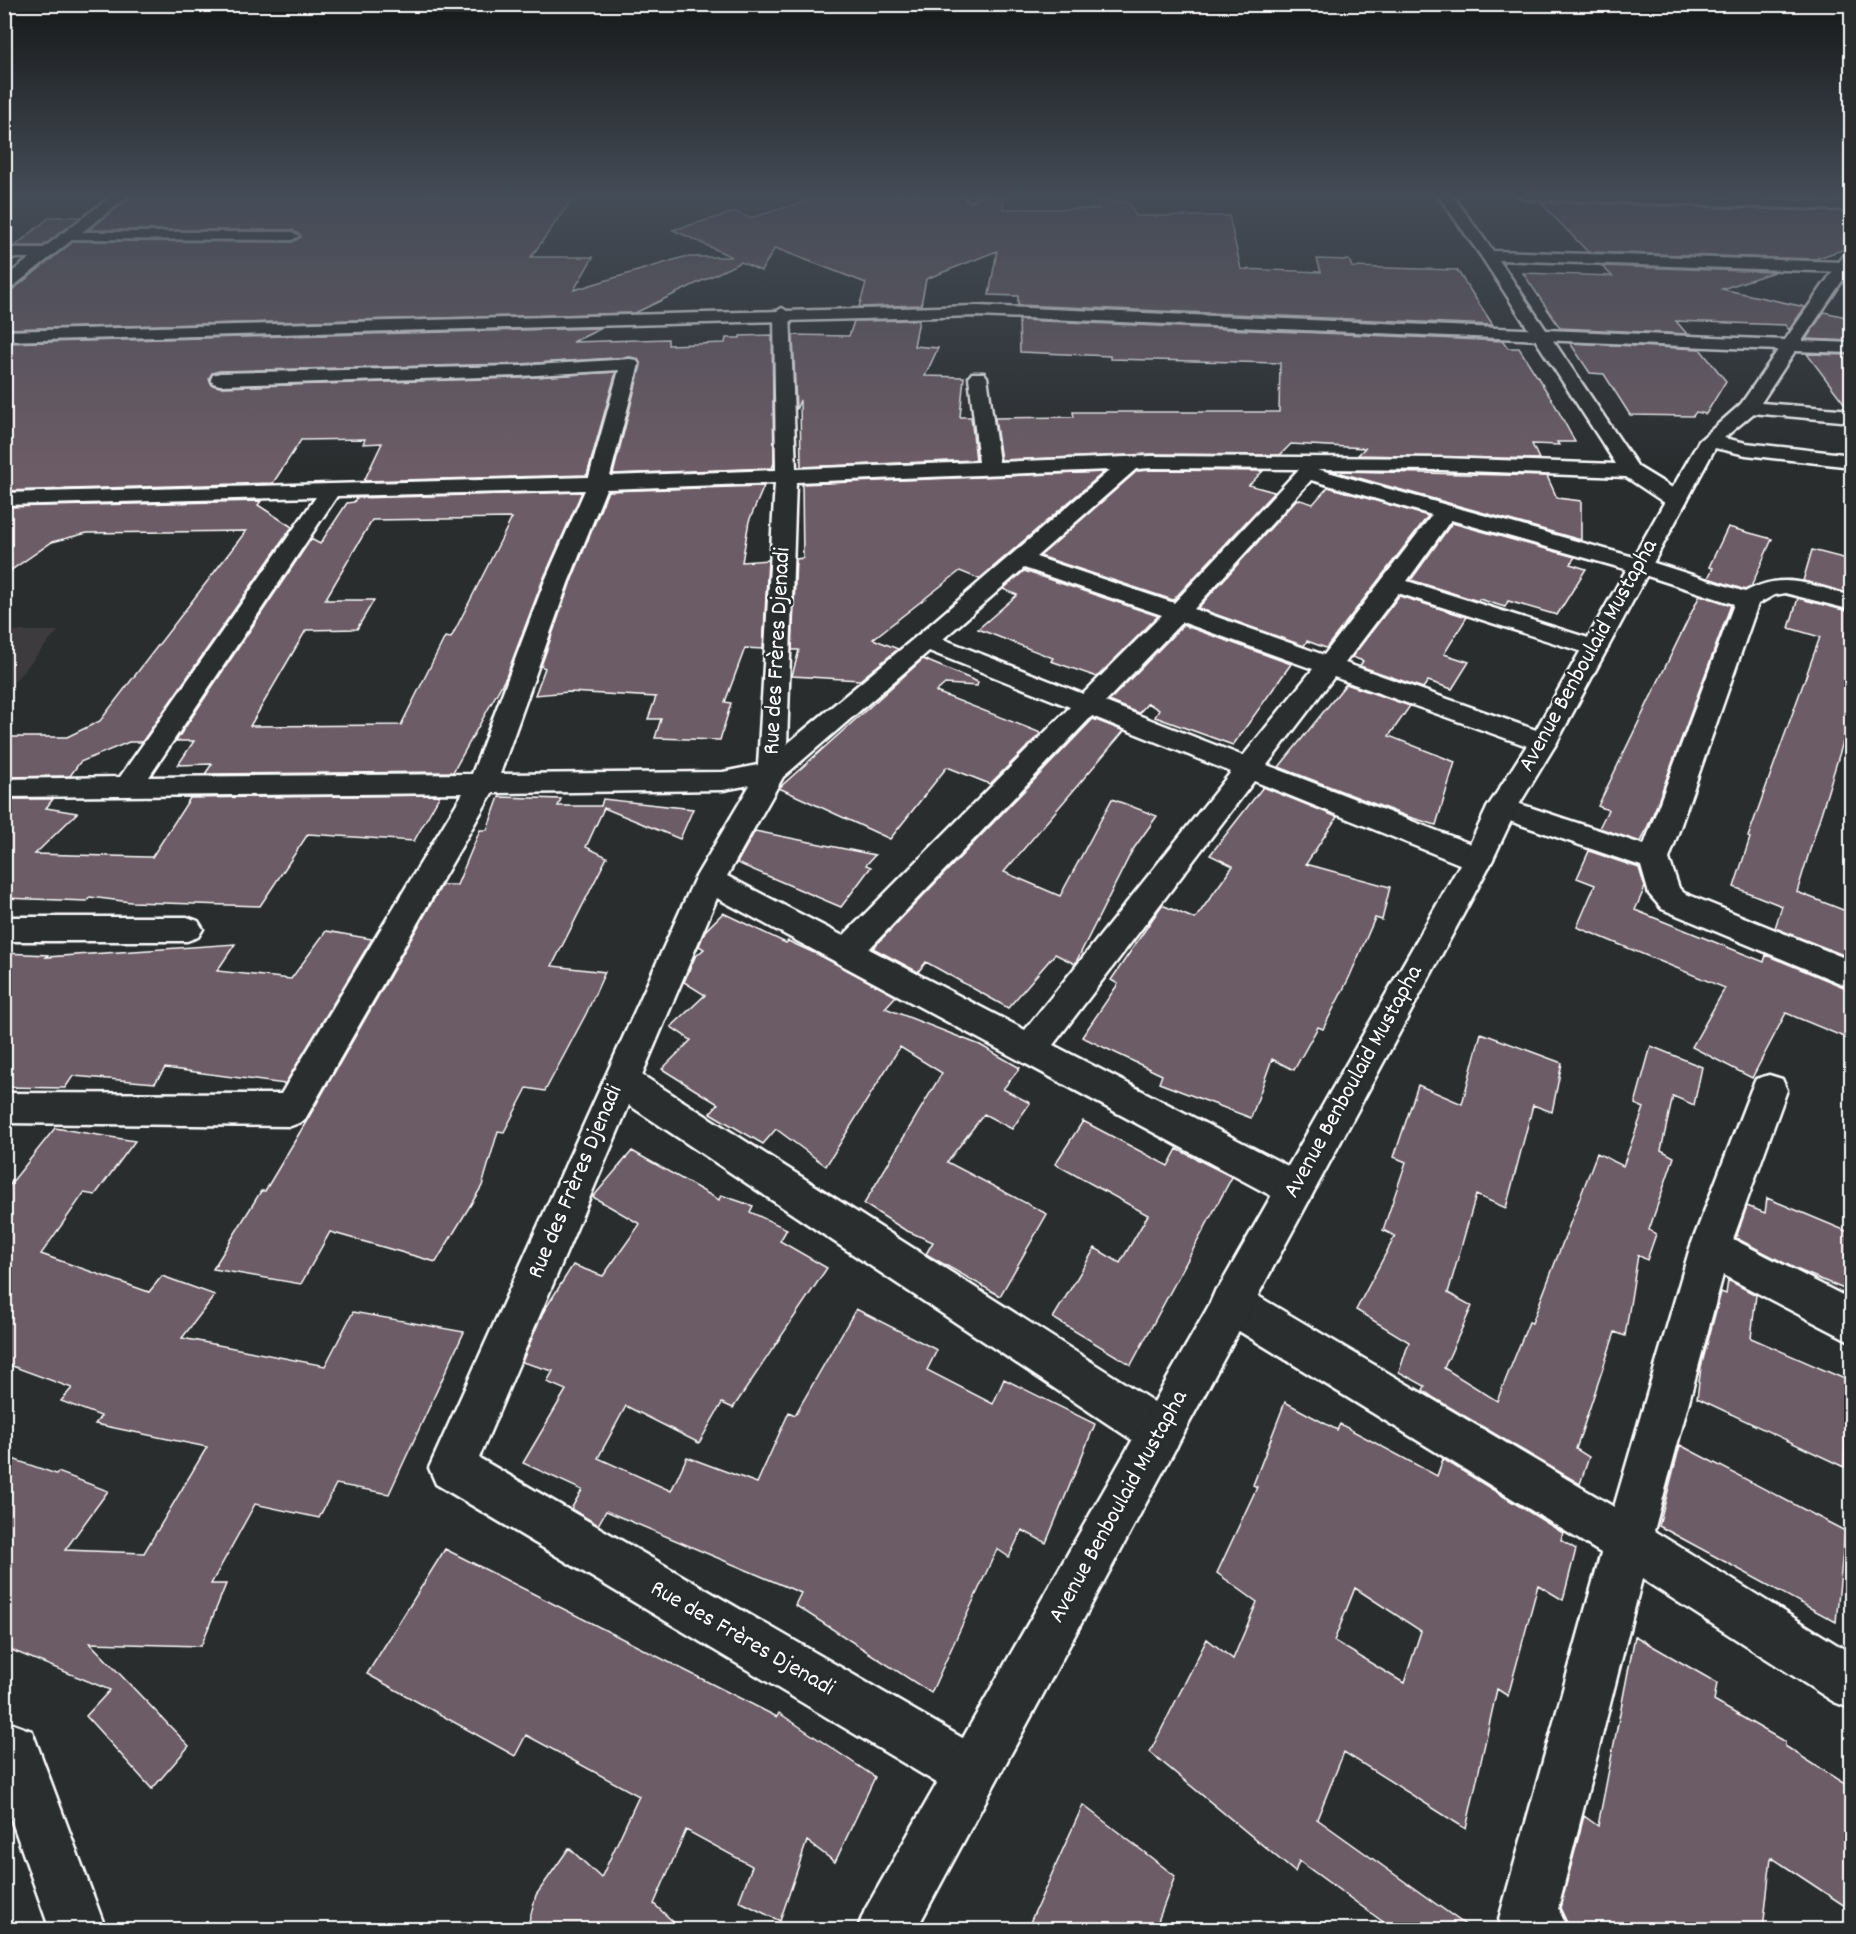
<svg xmlns="http://www.w3.org/2000/svg" width="1856" height="1934" font-family="Dekko,sans-serif">
	<rect width="100%" height="100%" fill="#2a2d2e"/>
	<filter id="ink" filterUnits="userSpaceOnUse"><feTurbulence type="fractalNoise" baseFrequency=".0167" numOctaves="2"/><feDisplacementMap in="SourceGraphic" scale="12" xChannelSelector="R" yChannelSelector="G"/><feConvolveMatrix kernelMatrix="1 2 1 2 8 2 1 2 1" color-interpolation-filters="sRGB"/></filter>
	<g filter="url(#ink)">
		<!-- built -->
		<path fill="#3e3b3e" d="M5,631H58L5,692L4,631Z"/>
		<!-- building -->
		<path fill="#6c5c65" stroke="#fff" stroke-width="1.5" fill-rule="evenodd" d="M134,195H575L531,257H593L574,290L684,257H732L673,230L735,212L750,218L827,195H963L965,200L972,202L981,195H1004L1003,209H1099L1097,202H1128L1136,216H1229L1241,269L1321,272L1317,259L1349,260L1352,267L1457,270L1493,325L1018,305V296L989,295L997,251L926,279L921,305L859,307L866,283L775,248L761,271L741,262L635,313L4,329V293L11,291L74,241L292,242L301,237L292,230H89Z
			M1558,202L1846,212L1851,217V247L1815,259L1588,252L1541,203L1559,204Z
			M50,217H81L43,246H15Z
			M1602,266L1774,272L1722,289L1805,307L1789,330L1785,325L1676,321L1687,334L1560,328L1523,273L1612,276Z
			M1824,312L1851,318V341L1806,339Z
			M919,320L914,346L938,348L925,376L964,377L960,417H971L976,460L801,467L800,400L796,410L793,335L849,336L854,321Z
			M1019,320L1503,341L1508,348H1519L1554,403L1575,442H1557L1559,445L1532,444L1539,459L1358,455L1365,448L1291,444L1280,455L1152,454L1001,460L995,418L1074,417L1073,412H1279L1280,363L1110,359V356L1020,352Z
			M602,328L573,342L668,339V345L725,343L726,338H740V336L772,335L774,463L772,468L613,474L641,365L638,359L630,357L520,364L220,371L212,373L209,378L212,385L220,387L520,378L616,372L587,475L364,481L382,443L363,444L365,439L301,440L273,483L4,491V343Z
			M1570,343L1700,349L1726,381L1706,414L1696,412L1693,416L1630,415L1604,374L1590,373Z
			M1807,354L1851,355V408L1847,407Z
			M1152,470L1263,471L1249,485L1274,492L1173,600L1040,556L1137,471Z
			M1343,471L1547,476L1557,498L1581,501V540L1341,473Z
			M1104,472L979,579L960,571L873,639L898,649L860,680L792,676L799,650H792L796,559L803,558L802,484Z
			M764,486L749,521L742,562L768,560L763,649L745,648L725,702L731,703L720,740L655,738L661,719H648L656,697L569,692L535,695L545,668L541,666L570,584L608,491Z
			M1328,487L1428,516L1326,648L1307,641L1304,646L1198,608L1297,499L1313,504Z
			M582,492L542,582L506,677L453,772L205,774L212,764L178,765L194,741H176L311,539L320,544L347,503L354,502L356,498ZM512,518L451,638L445,637L401,725L250,726L306,630L357,629L374,600H325L372,520Z
			M261,501L258,505L292,527L142,742H129L80,762L70,776L4,777V737H67L100,721L246,531L87,533L52,542L4,575V507Z
			M1452,523L1575,557L1570,564L1586,569L1557,615L1508,601L1505,607L1479,599L1478,601L1411,580Z
			M1728,527L1772,539L1751,587L1745,590L1708,578L1713,568L1709,567Z
			M1812,550L1851,560V594L1803,581Z
			M1024,571L1158,616L1097,677L1051,661L1053,658L978,629L1017,595L1003,589Z
			M1700,595L1731,605L1656,807L1641,842L1599,828L1608,810L1598,806Z
			M1399,596L1467,617L1444,654L1469,662L1452,689L1428,681L1423,688L1360,666L1363,661L1352,657Z
			M1798,598L1851,612V716L1797,892L1851,913V958L1775,928L1782,906L1734,887L1750,838L1748,837L1820,637L1789,628Z
			M1183,625L1291,664L1233,745L1155,717L1159,710L1148,703L1139,713L1109,701Z
			M923,659L978,682L977,686L945,684L936,692L1041,733L990,784L947,767L890,839L779,788Z
			M1346,684L1410,706L1389,736L1455,762L1436,825L1406,816L1279,767Z
			M1093,719L1124,731L1004,872L1060,896L1112,799L1157,816L1132,851L1075,964L1055,954L1008,1008L926,962L918,972L873,948Z
			M1263,787L1337,817L1306,864L1390,887L1382,920L1375,918L1349,978L1323,1029L1318,1027L1294,1070L1272,1059L1251,1118L1159,1083L1162,1075L1082,1037L1118,984L1111,980L1162,905L1195,919L1233,866L1210,855Z
			M440,795L414,841L308,834L260,906L131,902L90,897L87,901L4,898V799H53L46,808L77,813L35,854L148,857H152L190,798Z
			M499,797L561,799L558,806H601L603,799L693,809L680,839L604,808L586,847L607,857L552,966L605,972L586,1014L545,1091L527,1088L504,1132L498,1131L482,1186L436,1262L330,1232L301,1284L213,1269L261,1191H265L306,1122L442,885H457L480,830H487Z
			M755,831L875,855L866,865L871,867L841,907L737,863Z
			M1589,851L1639,868L1645,887L1635,910L1764,962L1766,955L1851,990V1040L1786,1013L1752,1078L1692,1047L1725,988L1577,927L1595,885L1577,878Z
			M723,913L786,943L788,941L821,956L896,996L885,1008L980,1045L1020,1068L1003,1089L1030,1103L1012,1129L984,1114L947,1162L1047,1214L1000,1296L926,1254L933,1242L905,1230L864,1204L942,1073L900,1047L826,1166L776,1129L763,1144L710,1113L718,1104L662,1069L691,1040L671,1027L705,995L684,982L695,957L704,949L699,946L705,931Z
			M326,931L372,939L285,1084L165,1068L155,1083L73,1076L65,1088L4,1087V953L48,955L46,957L235,944L217,971L291,979Z
			M1481,1033L1562,1063L1552,1112L1533,1105L1506,1208L1476,1195L1448,1293L1472,1306L1444,1368L1497,1401L1529,1322L1532,1323L1597,1153L1623,1166L1644,1108L1635,1104L1651,1046L1702,1067L1694,1105L1673,1096L1661,1150L1674,1157L1649,1230L1656,1234L1647,1260L1638,1255L1625,1336L1615,1332L1576,1449L1589,1457L1580,1484L1434,1398L1423,1390L1425,1386L1399,1372L1409,1342L1356,1310L1395,1236L1383,1230L1406,1162L1394,1157L1418,1085L1462,1104Z
			M1083,1121L1168,1166L1177,1149L1232,1177L1131,1365L1053,1318L1095,1248L1120,1263L1148,1215L1055,1164Z
			M55,1128L135,1141L95,1195L84,1193L41,1254L149,1292L162,1276L215,1295L182,1338L325,1366L353,1312L464,1332L389,1494L336,1484L319,1518L255,1504L211,1584H226L201,1646L90,1643L189,1746L152,1789L86,1716L110,1690L4,1647V1456L56,1474L58,1472L108,1491L65,1550L144,1553L207,1447L95,1424L101,1416L61,1401L72,1388L4,1363V1192Z
			M632,1151L719,1200L721,1195L753,1206L750,1212L787,1229L780,1241L827,1268L733,1408L722,1403L699,1443L626,1406L598,1458L671,1491L687,1457L757,1483L789,1412L795,1415L856,1309L937,1350L927,1370L993,1404L1004,1379L1095,1424L1046,1543L1022,1530L1009,1557L997,1549L931,1693L795,1605L801,1593L606,1511L598,1525L571,1509L582,1490L523,1463L566,1390L547,1382L553,1371L522,1362L542,1314L573,1265L603,1276L640,1224L593,1197Z
			M1767,1198L1851,1233V1292L1796,1269L1736,1238L1747,1206L1765,1213Z
			M1728,1280L1756,1295L1751,1338L1847,1380L1844,1467L1697,1398L1701,1367L1721,1292L1726,1294Z
			M1285,1402L1337,1430L1340,1424L1437,1476L1443,1459L1563,1533L1561,1540L1576,1549L1563,1600L1538,1585L1508,1696L1497,1689L1466,1829L1344,1752L1317,1819L1471,1929H1393L1299,1861L1295,1872L1150,1752L1207,1639L1233,1659L1257,1602L1217,1573L1257,1487L1253,1485ZM1355,1588L1421,1631L1404,1683L1334,1641Z
			M1680,1445L1845,1531L1836,1622L1659,1526Z
			M445,1549L777,1717L779,1713L875,1777L835,1862L807,1841L780,1921L739,1901L752,1866L686,1830L654,1904L681,1929H527L536,1895L569,1848L601,1878L639,1796L526,1735L515,1756L367,1674Z
			M1635,1636L1717,1683L1714,1701L1785,1742V1746L1851,1788V1910L1771,1857L1763,1929H1570L1560,1908L1584,1816L1598,1826Z
			M1083,1805L1175,1876L1155,1929H1027Z"/>
		<g fill="none" stroke-linecap="round" stroke-linejoin="round">
			<!-- street casing -->
			<g stroke="#fff" stroke-width="5">
				<path id="street" d="M965,195H979V196L972,200L967,199Z
					M1438,195H1452L1493,251L1843,262L1851,267L1843,272L1499,260L1638,467L1684,495L1687,500L1684,505L1676,506L1668,505L1626,477L1441,470L1317,469L1648,561L1745,592C1784,570 1812,586 1852,596V610L1785,593L1774,595L1758,604L1669,859L1679,888L1684,893L1852,961V988L1662,909L1649,894L1641,866L1492,815L1487,808L1492,801L1502,798L1644,845L1734,604L1632,571L1451,520L1407,581L1604,643L1608,648L1604,653L1595,656L1586,653L1398,593L1345,663L1553,736L1557,742L1553,748L1543,751L1533,748L1334,677L1267,765L1489,851L1493,859L1489,867L1478,870L1467,867L1254,781L1053,1045L1309,1177L1314,1189L1309,1201L1295,1206L1281,1201L717,898L642,1075L1176,1416L1182,1432L1176,1448L1160,1454L1144,1448L629,1105L479,1458L990,1754L998,1773L990,1792L971,1800L952,1792L436,1484L429,1468L694,880L750,785L723,790L492,793L304,1121L291,1126L4,1123V1093L281,1094L463,793L4,797V779L120,777L316,497L4,505V493L589,477L619,370L520,376L220,385L213,383L211,379L213,375L220,373L520,366L630,359L636,360L639,364L610,476L776,470L774,313L782,308L790,313L796,469L979,462L969,377L972,373H984L987,377L999,462L1152,456L1441,458L1616,464L1481,256ZM1152,468L1299,469L1174,603L1036,557L1136,469ZM1110,470L917,636L787,744L796,482ZM1311,480L1432,515L1324,655L1194,609ZM775,483L758,765L723,772L500,774L568,583L606,489ZM585,490L544,583L472,774L149,777L337,496ZM1024,568L1162,615L1083,694L943,639ZM1182,622L1313,669L1243,756L1105,702ZM929,651L1070,707L843,936L727,876L783,777ZM1092,716L1231,772L1025,1030L869,949Z
					M1518,195H1659L1852,202V210L1525,199Z
					M66,232H292L299,236L292,240L61,239L59,236L61,233Z
					M4,248H44L52,253L44,258H4Z
					M1748,402L1852,410V422L1741,412L1738,408L1741,404Z
					M4,917H187L198,921L203,929L198,937L187,941H4Z
					M1769,1075L1782,1079L1787,1090L1733,1239L1852,1300V1342L1723,1275L1654,1531L1852,1654V1709L1834,1702L1642,1579L1558,1908L1568,1930H1503L1499,1919L1601,1553L1216,1317L1210,1303L1216,1289L1231,1283L1246,1289L1614,1507L1690,1248L1751,1090L1756,1079Z
					M13,1724L32,1731L106,1930H50L4,1799V1727Z"/>
			</g>
			<!-- secondary casing -->
			<g stroke="#fff" stroke-width="5">
				<path id="secondary" d="M113,195H129L10,289L4,291V278Z
					M1852,250V266L1802,341L1852,343V353L1795,351L1755,412L1724,438L1746,443L1852,455V467L1746,455L1715,448L1557,742L1517,808L1493,859L916,1930H857L865,1910L1463,859L1487,808L1529,742L1699,441L1741,404L1778,350L977,316L4,341V331L977,306L1785,340L1847,251Z"/>
			</g>
			<!-- street -->
			<use href="#street" fill="#2a2d2e" fill-rule="evenodd"/>
			<!-- secondary -->
			<use href="#secondary" fill="#2a2d2e" fill-rule="evenodd"/>
		</g>
	</g>
	<!-- sky -->
	<linearGradient id="sky" x2="0" y2="1"><stop stop-color="#171919"/><stop offset="0.42" stop-color="#444c57"/><stop offset="1" stop-color="#444c57" stop-opacity="0"/></linearGradient>
	<rect width="1856" height="466" fill="url(#sky)"/>
	<g text-anchor="middle" dominant-baseline="central" stroke-width="5" stroke-linejoin="round" paint-order="stroke">
		<!-- street labels -->
		<g font-size="24" fill="#fff" stroke="#2a2d2e">
			<text transform="translate(778 651) rotate(-87)">Rue des Frères Djenadi</text>
			<text transform="translate(1589 656) rotate(-61)">Avenue Benboulaid Mustapha</text>
			<text transform="translate(1354 1082) rotate(-61)">Avenue Benboulaid Mustapha</text>
			<text transform="translate(576 1182) rotate(-67)">Rue des Frères Djenadi</text>
			<text transform="translate(1119 1507) rotate(-61)">Avenue Benboulaid Mustapha</text>
			<text transform="translate(742 1639) rotate(30)">Rue des Frères Djenadi</text>
		</g>
	</g>
	<!-- margin -->
	<rect width="1856" height="1934" fill="none" stroke="#2a2d2e" stroke-width="24"/>
	<rect x="12" y="12" width="1832" height="1910" fill="none" stroke="#fff" stroke-width="2" filter="url(#ink)"/>
</svg>
